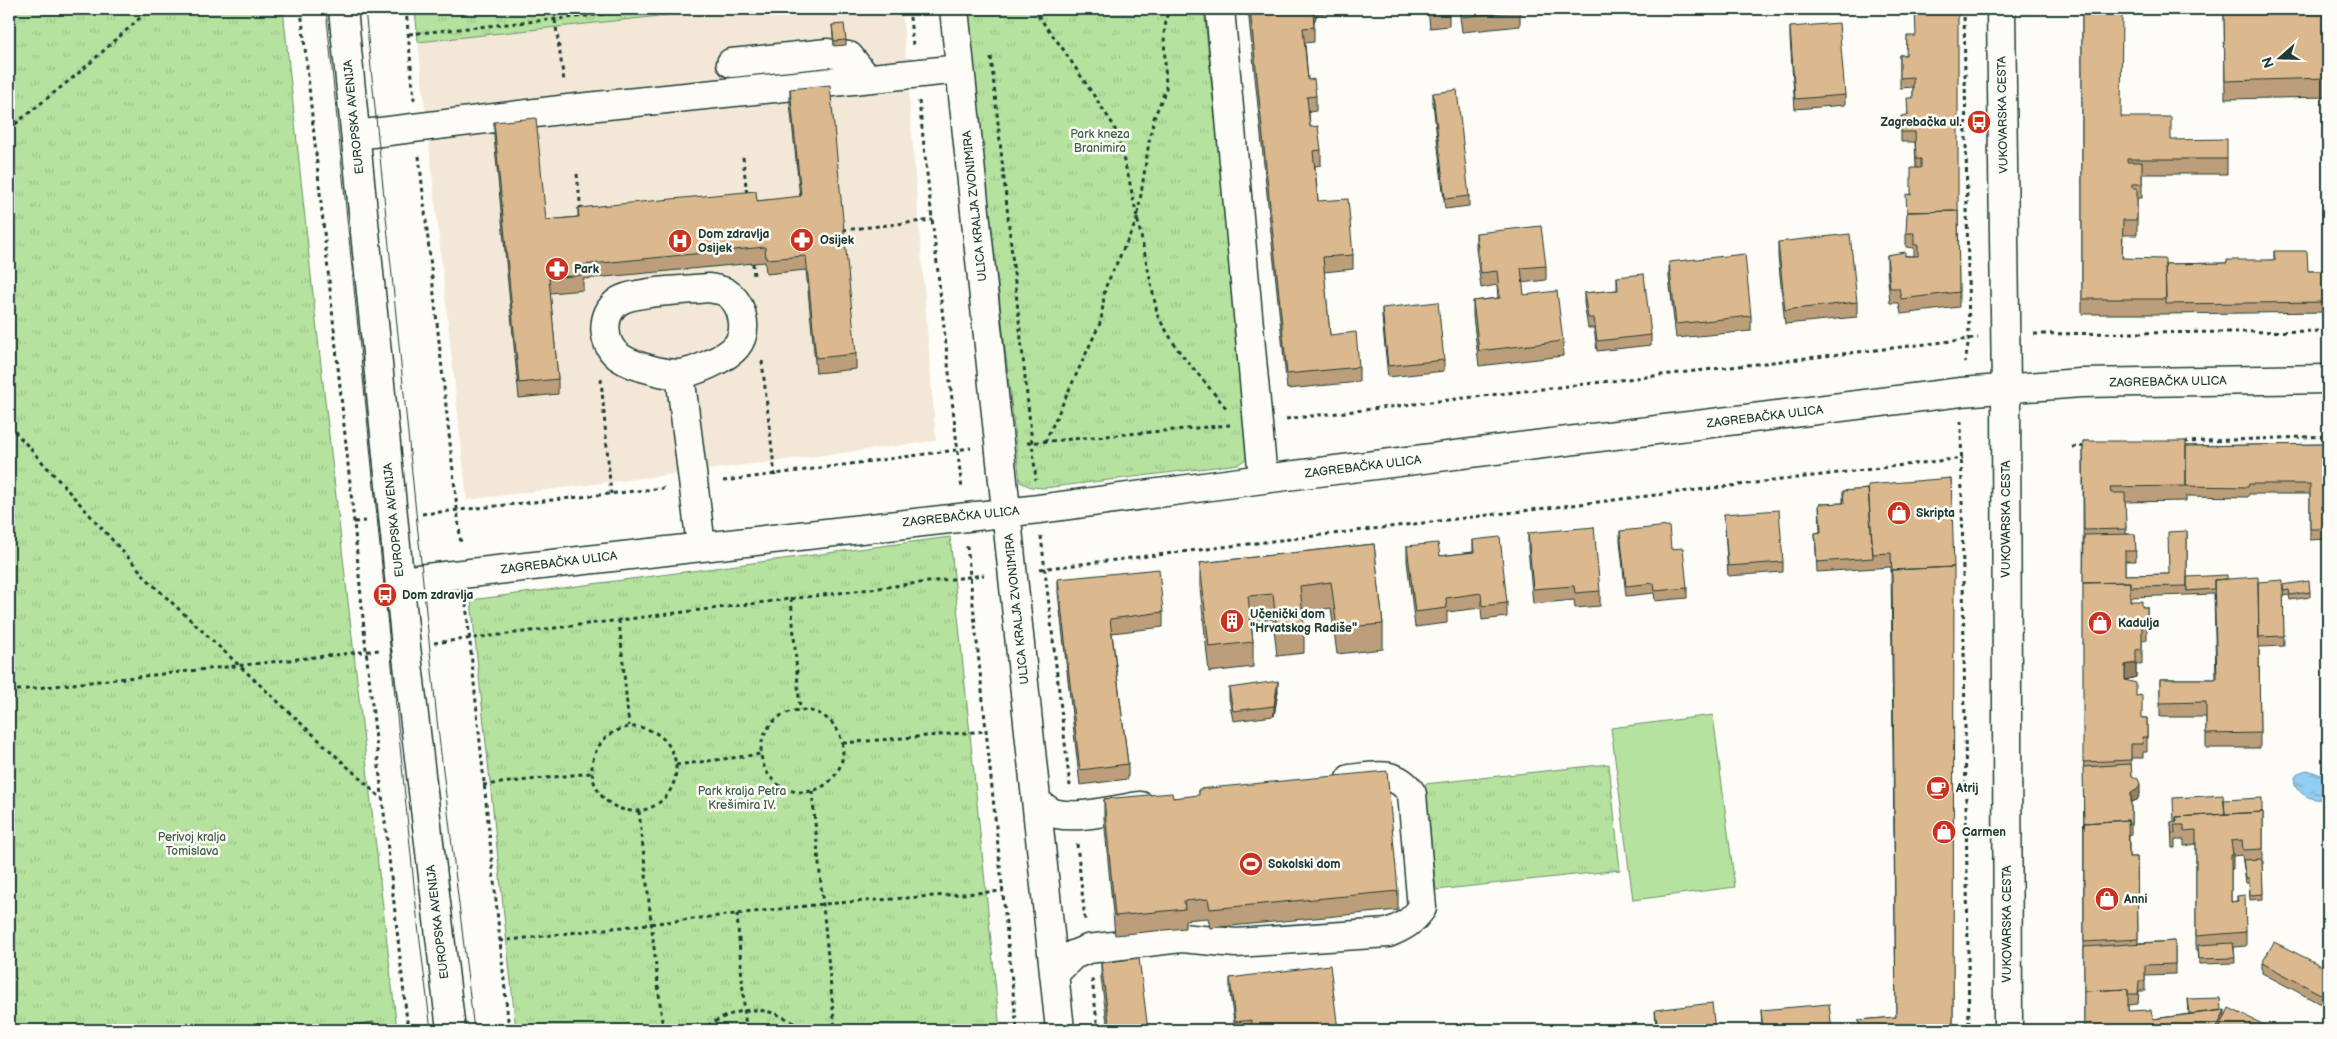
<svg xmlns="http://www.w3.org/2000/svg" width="2337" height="1039" font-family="'Balsamiq Sans',sans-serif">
	<defs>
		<pattern id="park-tufts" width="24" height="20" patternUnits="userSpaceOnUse" patternTransform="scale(1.25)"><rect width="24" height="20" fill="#b6e29f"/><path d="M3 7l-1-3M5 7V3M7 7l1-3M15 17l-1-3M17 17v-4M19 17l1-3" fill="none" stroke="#9cc38a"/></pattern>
		<pattern id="water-ripples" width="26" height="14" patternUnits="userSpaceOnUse" patternTransform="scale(1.25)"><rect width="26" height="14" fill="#92cdf2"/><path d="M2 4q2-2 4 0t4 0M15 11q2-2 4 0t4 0" fill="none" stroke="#77a8c5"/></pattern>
	</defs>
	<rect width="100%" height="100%" fill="#fdfcf7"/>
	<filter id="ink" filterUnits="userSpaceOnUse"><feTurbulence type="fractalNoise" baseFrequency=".02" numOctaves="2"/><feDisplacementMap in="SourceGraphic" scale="10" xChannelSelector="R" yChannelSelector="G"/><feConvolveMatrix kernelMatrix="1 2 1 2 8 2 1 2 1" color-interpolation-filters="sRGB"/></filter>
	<g filter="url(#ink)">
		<!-- built -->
		<path fill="#f3e8d8" d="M725,9H902L936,441L467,500L418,42Z"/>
		<!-- grass -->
		<path fill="#b6e29f" stroke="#6a906a" d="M1713,715L1735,887L1633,900L1611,728Z"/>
		<!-- park -->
		<path fill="url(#park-tufts)" stroke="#6a906a" d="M9,9H283L314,304L397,1030H9Z
			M415,9H725L418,42Z
			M967,9H1204L1249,447L1247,458L1239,464L1044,488L1031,487L1020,482Z
			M950,537L1000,1030H516L471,600Z
			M1609,764L1620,870L1436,890L1425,784Z"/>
		<!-- water -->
		<path fill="url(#water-ripples)" stroke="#6493a6" d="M2308,770L2321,775H2328V798C2302,806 2279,774 2308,770Z"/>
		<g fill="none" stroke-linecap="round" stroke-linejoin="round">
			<!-- minor casing -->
			<g stroke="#1f3d34" stroke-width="31">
				<path id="minor" d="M343,9L406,647L451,1030
					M954,9L1060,1030
					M1220,9L1263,479
					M731,63L828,53L849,56L866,77
					M356,135L568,109L960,69
					M709,288C715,289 723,290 727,293C743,304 749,331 736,347C727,358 693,373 679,374C671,374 663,373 656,371C645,368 631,365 621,358C601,346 600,313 619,301C634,291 689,290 709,288Z
					M680,374L701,546
					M400,581L1039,509L1263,479L1961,392L2081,383L2328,379
					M1037,802C1043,807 1049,812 1057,814C1080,819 1117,809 1141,806
					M1054,974L1073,955L1088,949L1181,938L1236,943L1388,933C1403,927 1412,922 1422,908L1412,794C1397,770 1375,776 1350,779"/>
			</g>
			<!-- major casing -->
			<g stroke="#1f3d34" stroke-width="31">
				<path id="major" d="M2001,9L2006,388L2008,1030"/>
			</g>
			<!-- path -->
			<path stroke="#1f3d34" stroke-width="3" stroke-dasharray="4 4" stroke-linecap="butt" d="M301,9L354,522L366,650L408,1030
				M406,9L414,100
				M909,9L913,45
				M1033,9L1063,49L1114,126L1129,179L1158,317L1178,350L1227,409
				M1964,9L1969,339L1965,363
				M555,20L564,81
				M409,34L655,9
				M991,57L1036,480
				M919,101L962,490
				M9,129L81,71L150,9
				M419,156L461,545
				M743,157L747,196
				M577,174L581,211
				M843,230L933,220
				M753,263L754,278
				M2034,334L2328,331
				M762,361L775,476
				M601,379L611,494
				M1286,419L1978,338
				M1961,421L1969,1030
				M9,425L151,583L382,799
				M1045,442L1101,321L1105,288L1137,220L1149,142L1154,118L1166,89L1164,34L1168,9
				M2184,442L2328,436
				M1027,443L1230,425
				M2072,447L2085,446
				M723,481L971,448
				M422,514L664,488
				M354,522L366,521
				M1041,536L1070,786
				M967,546L1017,1030
				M1040,569L1963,458
				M791,598L800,710
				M466,603L509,1030
				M619,620L629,726
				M434,643L984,575
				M9,691L379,650
				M761 751a41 41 0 1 1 82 0a41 41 0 1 1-82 0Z
				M592 769a42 42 0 1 1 84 0a42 42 0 1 1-84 0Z
				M843,743L987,731
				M676,765L762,754
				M483,785L591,773
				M812,791L835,1030
				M639,811L663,1030
				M1077,844L1085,920
				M737,914L746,1030
				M500,941L823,904L1003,891
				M1092,979L1098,1030
				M701,1030C736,1006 768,1001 803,1030"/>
			<!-- minor -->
			<use href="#minor" stroke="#fdfcf7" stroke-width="28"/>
			<!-- major -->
			<use href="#major" stroke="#fdfcf7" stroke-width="28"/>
			<!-- tram -->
			<path stroke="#1f3d34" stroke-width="1" d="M326,9L418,925L431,1030
				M365,9L437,720L474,1030"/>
		</g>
		<!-- wall -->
		<path fill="#bd9e7a" stroke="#1f3d34" d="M1248,9H1366L1317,14L1314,22V42L1305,43L1308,80L1316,96V111L1309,112L1310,127L1321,150V165L1315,166L1318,201L1353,255V269L1324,272L1330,335L1359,367V382L1287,389Z
			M1428,9H1449V26L1430,28Z
			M1459,9H1520V26L1462,32Z
			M2082,9L2121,117L2171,140L2227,159V174H2142V198H2137V235H2123L2122,258L2165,264L2227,263L2274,260V251L2308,271H2328V312L2166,314H2082Z
			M2224,9H2328V97L2225,99Z
			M832,25L846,40V45L834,46Z
			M1790,27L1845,95V105L1795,109L1790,38Z
			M1916,36L1958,211L1959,307L1901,314L1899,303H1890L1887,269V255L1914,256V248L1906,247V233L1911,195L1916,168L1915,142H1901V126L1907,115L1913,98V87L1900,88V55H1906Z
			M790,89L856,354V369L816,373L806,270L766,274L765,262L583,279V290L550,293L558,379V394L519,398L494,137V122L546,220L578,217V208L757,201L800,197L790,104Z
			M1433,93L1469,196V206L1445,209L1433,103Z
			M1476,233L1546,266V280L1522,283L1524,295L1563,341V356L1479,366L1473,316V301L1498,298L1497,285L1481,288L1476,248Z
			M1778,242L1857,302V317L1785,324L1778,256Z
			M1669,262L1751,316V331L1676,338L1669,277Z
			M1617,277L1651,335V345L1597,351L1594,328H1588L1584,303V293L1617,290Z
			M1382,308L1444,360V371L1388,377L1382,318Z
			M2083,441L2186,446L2328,444V496H2326L2327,539L2310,540V494H2249L2248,497L2186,496V501L2125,502L2126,534H2135L2136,561H2125V575L2169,574L2187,531V591L2227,579L2283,585L2310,592V597L2290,600L2289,595L2283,596L2284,646L2259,647L2260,748H2206V717H2160V679H2216L2214,594L2130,597V601L2142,607H2147V640H2142V664H2136V677L2125,680L2136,696L2142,718H2147V752H2143V758H2131V766L2132,776L2140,794L2137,800L2131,802V834L2129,835V857H2137L2138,943L2175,941V974L2145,975V991H2139L2138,1004L2128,1005V1011L2153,1019L2189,1014L2188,999L2221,1010L2225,1017L2275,1030H2084V949Z
			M1951,478L1953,1030H1859V1020L1896,1017L1891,567L1817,572L1815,533L1820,532L1819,504L1843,503V491L1868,489Z
			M1724,514L1783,562V572L1728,576Z
			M1620,531L1671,549L1687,588V598L1655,601L1654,593L1626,596L1620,541Z
			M1528,533L1600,591V606L1575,608L1574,600L1533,604L1528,548Z
			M1473,540L1507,603V617L1482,620L1481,608L1447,612V623L1415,627L1407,561V546L1440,556L1473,552Z
			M1374,544L1383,624V649L1337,654L1331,608L1303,612L1304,628V653L1277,656L1273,619L1251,622L1253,642V667L1209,672L1200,588V563Z
			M1058,579L1163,612V627L1112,633L1128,764V779L1080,785L1058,593Z
			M1229,688L1278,691L1274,716L1233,721L1229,698Z
			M1199,789L1398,891V910L1210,928L1208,918L1185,920V928L1115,935L1104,818V799L1173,798L1199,796Z
			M2224,800L2263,812V864H2262L2263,899L2250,900L2249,883H2246L2242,855L2233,856V869H2231V902L2237,901V896L2246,932V946L2234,947L2235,963L2199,964L2198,950H2196V844L2184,846V840H2175V848H2172L2171,822H2173Z
			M1101,963L1148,1030H1108L1101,978Z
			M2262,963L2328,969V1008L2262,973Z
			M1230,978L1338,1030H1235L1230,993Z
			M1655,1010L1715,1030H1656Z
			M1761,1010L1832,1030H1762Z"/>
		<!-- shaded-wall -->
		<path fill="#9a8163" stroke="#1f3d34" d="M1313,9H1317V14L1313,25Z
			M2136,663V677L2125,680V665Z
			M1278,681V691L1274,716V706Z
			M2140,784V794L2137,800L2131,802V792Z
			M2225,1010V1025L2222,1030H2216Z"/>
		<!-- building -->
		<path fill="#dcb88e" stroke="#1f3d34" d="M1250,9H1313L1314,27L1303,28L1308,80L1314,79L1316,96L1307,97L1310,127L1318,126L1321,150L1313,151L1318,201L1348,199L1353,255L1323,257L1330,335L1356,332L1359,367L1287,374Z
			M1430,9H1449V11L1430,13Z
			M1460,9H1520V11L1462,17Z
			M1915,9H1958V211L1907,212V214L1906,194L1911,195V168H1921V159H1916L1915,132H1901V116L1908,115L1907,98H1913V77L1900,78V55H1906L1907,36H1916Z
			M2082,9H2122L2121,117H2171V140L2227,139V159H2127V162H2142V184H2132V188H2137V220H2123L2122,258L2165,259L2166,299H2082Z
			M2224,9H2328V78L2225,81Z
			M1839,23L1845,95L1795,99L1790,27Z
			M844,24L846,40L834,41L832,25Z
			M830,85L856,354L816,358L806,256L766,259L765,247L581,265L583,275L549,278L558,379L519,383L494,122L536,118L546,220L579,217L578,208L756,191L757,201L801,196L790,89Z
			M1457,90L1469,196L1445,199L1433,93Z
			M1958,211L1959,292L1901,299L1899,288H1890L1887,255L1905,252V256H1918V245H1914V233H1906L1907,212Z
			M1541,226L1546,266L1521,268L1524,295L1557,291L1563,341L1479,351L1473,301L1500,298L1497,271L1481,273L1476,233Z
			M1850,234L1857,302L1785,310L1778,242Z
			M2274,251H2307L2308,271H2328V302L2166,304L2165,264L2227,263V260H2275Z
			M1745,254L1751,316L1676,324L1669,262Z
			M1644,274L1651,335L1597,341L1594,318H1588L1584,293L1618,290L1617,277Z
			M1438,302L1444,360L1388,366L1382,308Z
			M2083,441H2186V486L2110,487L2111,493H2125L2126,529L2084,530Z
			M2328,444V486H2326L2327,529H2310V484H2249L2248,487L2186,486V446Z
			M1951,478L1954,567L1892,570V574L1891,553L1873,554L1868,485Z
			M1868,489L1873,558L1817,562L1815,533L1821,532L1819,504L1844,503L1843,491Z
			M1779,510L1783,562L1728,566L1724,514Z
			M1669,526L1671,549L1683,548L1687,588L1655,591L1654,583L1626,586L1620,531Z
			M1594,527L1600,591L1575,593L1574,586L1533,589L1528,533Z
			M2187,531V586L2130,587V582L2083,583L2084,535L2135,534L2136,551H2125V575L2169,574L2168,532Z
			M1500,537L1507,603L1482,606L1481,593L1446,598L1447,608L1415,612L1407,546L1438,543L1440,556L1474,552L1473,540Z
			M1374,544L1383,624L1337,628L1331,582L1300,586L1304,628L1277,631L1273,594L1248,596L1253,642L1209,647L1200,563Z
			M1954,567L1953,1030H1860L1859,1020L1896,1017L1892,570Z
			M1159,569L1163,612L1110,619L1128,764L1080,770L1058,579Z
			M2327,573H2328V610Z
			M2227,575V579L2214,580V589L2187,591V577Z
			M2258,577L2260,733L2206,734V702L2160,703V679H2217L2214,580Z
			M2283,580L2284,636L2259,637L2258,582Z
			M2309,581L2310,592L2290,595L2289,590L2283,591V585Z
			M2130,582V601H2142V607H2147V626H2142V649L2136,650V663L2125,665V680L2136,683V696L2142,695V718H2147V737H2142L2143,744H2131V760L2083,762V583Z
			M1278,681L1274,706L1233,711L1229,688Z
			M2131,764L2132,776L2138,779L2140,784L2137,790L2131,792V824H2128V820L2084,823V827L2083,767Z
			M1387,771L1398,891L1210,909L1208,899L1184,901L1185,909L1115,916L1104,799L1172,793L1173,798L1199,795V789Z
			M2223,795L2225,814L2176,817V822H2174L2173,798Z
			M2262,798V812L2225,814L2224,800Z
			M2263,812V849L2243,850L2242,840L2231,841L2233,855H2231V902L2238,901L2237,896L2245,895L2246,932L2196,936V830L2184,831V825H2174L2175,834L2172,833L2171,822H2177L2176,817Z
			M2128,820L2129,857H2137L2138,939L2084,942V823Z
			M2262,859L2263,894L2250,895L2249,878H2246L2243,860Z
			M2175,941V964L2145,965V981H2139L2138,994H2128V989L2084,991V947Z
			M2274,942L2328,969V998L2262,963Z
			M2233,943L2235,958L2199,959L2198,945Z
			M1139,958L1148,1030H1110L1101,963Z
			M1330,965L1338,1030H1252L1251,1020L1235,1022L1230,978Z
			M2128,989V1011L2151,1010L2153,1019L2225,1010L2216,1030H2084V991Z
			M2220,998L2221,1010L2190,1014L2188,999Z
			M1712,1003L1715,1030H1658L1655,1010Z
			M1829,1004L1832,1030H1763L1761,1010Z
			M2229,1008L2275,1030H2219Z
			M374,1022L375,1030H313Z"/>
	</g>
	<!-- icons -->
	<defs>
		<g id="bus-disc" transform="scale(1.25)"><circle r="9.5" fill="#c8321e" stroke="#fdfcf7"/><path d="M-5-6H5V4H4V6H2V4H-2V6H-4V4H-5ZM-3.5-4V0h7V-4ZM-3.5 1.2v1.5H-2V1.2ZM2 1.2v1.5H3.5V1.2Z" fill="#fff"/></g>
		<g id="pharmacy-disc" transform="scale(1.25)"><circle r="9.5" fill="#c8321e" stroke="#fdfcf7"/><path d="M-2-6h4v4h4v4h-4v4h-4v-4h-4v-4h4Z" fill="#fff"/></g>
		<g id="hospital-disc" transform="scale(1.25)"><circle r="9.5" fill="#c8321e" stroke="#fdfcf7"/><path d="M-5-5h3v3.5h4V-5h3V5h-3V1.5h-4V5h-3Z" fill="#fff"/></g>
		<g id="shop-disc" transform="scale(1.25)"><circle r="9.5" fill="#c8321e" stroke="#fdfcf7"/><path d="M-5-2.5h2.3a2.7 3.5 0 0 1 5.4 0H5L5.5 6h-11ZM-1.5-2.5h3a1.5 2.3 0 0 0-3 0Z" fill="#fff"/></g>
		<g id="building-disc" transform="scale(1.25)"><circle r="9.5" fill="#c8321e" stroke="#fdfcf7"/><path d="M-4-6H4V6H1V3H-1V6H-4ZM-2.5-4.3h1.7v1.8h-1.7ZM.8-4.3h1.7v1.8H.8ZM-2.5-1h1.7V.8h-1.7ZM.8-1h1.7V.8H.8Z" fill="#fff"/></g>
		<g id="cafe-disc" transform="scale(1.25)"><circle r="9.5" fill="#c8321e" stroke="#fdfcf7"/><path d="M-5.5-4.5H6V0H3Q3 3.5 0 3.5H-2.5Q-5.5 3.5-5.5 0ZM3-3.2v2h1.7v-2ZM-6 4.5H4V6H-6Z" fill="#fff"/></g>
		<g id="stadium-disc" transform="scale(1.25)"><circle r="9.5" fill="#c8321e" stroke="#fdfcf7"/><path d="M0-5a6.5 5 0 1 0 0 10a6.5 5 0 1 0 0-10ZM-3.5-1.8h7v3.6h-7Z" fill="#fff"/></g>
	</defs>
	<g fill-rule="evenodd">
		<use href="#bus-disc" x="1979" y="122"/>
		<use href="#pharmacy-disc" x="802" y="240"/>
		<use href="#hospital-disc" x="680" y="241"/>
		<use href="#pharmacy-disc" x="557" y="269"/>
		<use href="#shop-disc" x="1899" y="513"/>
		<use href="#bus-disc" x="385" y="595"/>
		<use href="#building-disc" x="1232" y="621"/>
		<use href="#shop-disc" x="2100" y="623"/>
		<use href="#cafe-disc" x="1938" y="788"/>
		<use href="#shop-disc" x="1944" y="832"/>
		<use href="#stadium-disc" x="1251" y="864"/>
		<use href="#shop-disc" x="2107" y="899"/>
	</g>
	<g text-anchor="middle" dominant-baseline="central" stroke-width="5" stroke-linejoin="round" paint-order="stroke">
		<!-- street labels -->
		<g font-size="12" fill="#1f3d34" stroke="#fdfcf7">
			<text transform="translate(2003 115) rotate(-91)">VUKOVARSKA CESTA</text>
			<text transform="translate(354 117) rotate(-96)">EUROPSKA AVENIJA</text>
			<text transform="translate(975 206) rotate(-96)">ULICA KRALJA ZVONIMIRA</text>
			<text transform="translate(2168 382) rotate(-1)">ZAGREBAČKA ULICA</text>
			<text transform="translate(1765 417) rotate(-7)">ZAGREBAČKA ULICA</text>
			<text transform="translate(1363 467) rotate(-7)">ZAGREBAČKA ULICA</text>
			<text transform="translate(961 517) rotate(-6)">ZAGREBAČKA ULICA</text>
			<text transform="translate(2006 519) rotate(-90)">VUKOVARSKA CESTA</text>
			<text transform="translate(394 520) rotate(-96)">EUROPSKA AVENIJA</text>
			<text transform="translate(559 563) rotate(-7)">ZAGREBAČKA ULICA</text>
			<text transform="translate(1017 609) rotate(-96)">ULICA KRALJA ZVONIMIRA</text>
			<text transform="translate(438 922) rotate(-97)">EUROPSKA AVENIJA</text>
			<text transform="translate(2007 924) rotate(-90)">VUKOVARSKA CESTA</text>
		</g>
		<!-- poi labels -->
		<g font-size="12" font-weight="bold" fill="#1f3d34" stroke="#fdfcf7" text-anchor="start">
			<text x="1962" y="122" text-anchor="end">Zagrebačka ul.</text>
			<text x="698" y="234">Dom zdravlja<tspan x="698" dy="14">Osijek</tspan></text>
			<text x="820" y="240">Osijek</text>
			<text x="574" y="269">Park</text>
			<text x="1916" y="513">Skripta</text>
			<text x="402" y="595">Dom zdravlja</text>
			<text x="1250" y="614">Učenički dom<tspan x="1250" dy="14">"Hrvatskog Radiše"</tspan></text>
			<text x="2118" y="623">Kadulja</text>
			<text x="1956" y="788">Atrij</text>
			<text x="1962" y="832">Carmen</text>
			<text x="1268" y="864">Sokolski dom</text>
			<text x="2124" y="899">Anni</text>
		</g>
		<!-- park labels -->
		<g font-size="12" fill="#3d5e49" stroke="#fdfcf7">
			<text x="1100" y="134">Park kneza<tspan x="1100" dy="14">Branimira</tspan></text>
			<text x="742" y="791">Park kralja Petra<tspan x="742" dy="14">Krešimira IV.</tspan></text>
			<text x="192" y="837">Perivoj kralja<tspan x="192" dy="14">Tomislava</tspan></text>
		</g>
	</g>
	<!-- margin -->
	<rect width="2337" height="1039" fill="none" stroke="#fdfcf7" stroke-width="30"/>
	<rect x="15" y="15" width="2307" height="1009" fill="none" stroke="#1f3d34" stroke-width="2" filter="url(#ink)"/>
	<!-- north arrow -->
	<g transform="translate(2280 58) rotate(250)" stroke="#fdfcf7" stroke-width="4" paint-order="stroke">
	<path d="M0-4L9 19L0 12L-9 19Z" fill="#1f3d34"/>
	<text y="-8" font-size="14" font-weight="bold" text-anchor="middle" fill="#1f3d34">N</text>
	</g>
</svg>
